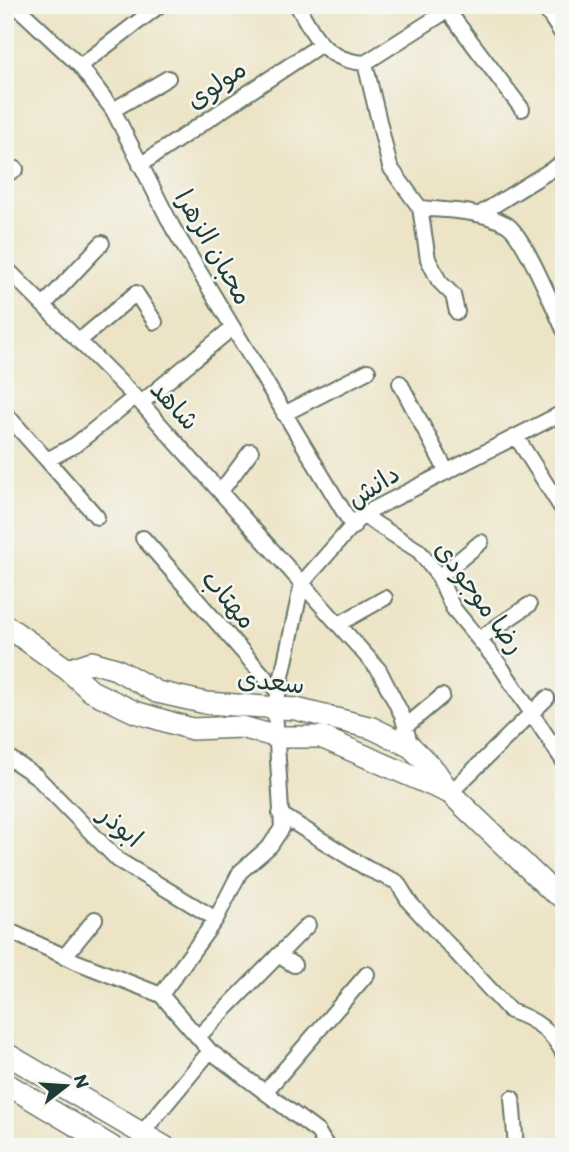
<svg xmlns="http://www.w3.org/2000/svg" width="569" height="1152" font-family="Itim,'Playpen Sans Arabic',sans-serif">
	<rect width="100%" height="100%" fill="#f6f6f2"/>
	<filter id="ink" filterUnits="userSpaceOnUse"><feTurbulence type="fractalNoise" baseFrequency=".0143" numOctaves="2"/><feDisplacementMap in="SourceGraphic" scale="14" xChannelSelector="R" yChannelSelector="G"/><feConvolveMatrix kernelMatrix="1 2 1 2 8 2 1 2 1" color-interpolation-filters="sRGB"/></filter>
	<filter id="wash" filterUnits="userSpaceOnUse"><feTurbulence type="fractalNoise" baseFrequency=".00686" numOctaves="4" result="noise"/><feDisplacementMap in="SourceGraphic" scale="28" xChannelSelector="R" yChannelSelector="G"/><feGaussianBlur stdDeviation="1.57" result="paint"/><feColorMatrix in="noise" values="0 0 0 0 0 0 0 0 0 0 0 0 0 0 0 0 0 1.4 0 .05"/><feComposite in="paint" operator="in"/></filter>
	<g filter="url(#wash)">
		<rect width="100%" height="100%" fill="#ede4c6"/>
	</g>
	<g filter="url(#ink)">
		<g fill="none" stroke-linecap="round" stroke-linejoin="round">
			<!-- street casing -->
			<g stroke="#677767" stroke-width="18">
				<path id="street" d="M15,5L80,66L113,110L173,228L353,527
					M297,5C316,38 324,60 365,63L390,167L420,208L428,259L439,281L453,295L457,312
					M543,5L564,37
					M448,11L522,109
					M365,63L456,5
					M80,66L160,5
					M113,110L168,78
					M140,165L320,45
					M5,175L16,169
					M420,208C448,211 480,210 506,224C524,234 554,309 564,330
					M480,214L564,162
					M5,267L141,403L379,670L402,715L411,747
					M44,305L102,243
					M79,341L136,293L155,322
					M400,383L447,472
					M141,403L232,328
					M5,413L47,460L75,445L135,397
					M284,414L368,371
					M517,438L564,512
					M47,460L97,517
					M221,491L251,451
					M362,515L419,551L439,577L453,608L499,664L564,762
					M143,538L278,692
					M439,577L481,542
					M339,624L385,598
					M479,639L529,605
					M405,727L442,696
					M5,755L36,776L118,860L216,919
					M450,793L547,698
					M280,814L368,869L397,882L410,903L510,1011C535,1019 552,1031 564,1055
					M5,929L77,962L161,995L210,1051L318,1132L327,1147
					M278,955L294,965
					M64,957L95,919
					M161,995L216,919L240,872L270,846L282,828L275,709L302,583L362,515L564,412
					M198,1037L308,925
					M266,1091L367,974
					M512,1098L516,1147
					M142,1133L210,1051"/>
			</g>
			<!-- secondary casing -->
			<g stroke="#677767" stroke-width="24">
				<path id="secondary" d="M5,625L68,670L91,691L135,712L192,729L241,727L278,737H321L450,793
					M68,670L92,662L116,669L157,692L206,703L296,709L372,728L411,747L435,771L450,793L552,891L564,898
					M5,1053L165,1147
					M5,1083L112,1147"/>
			</g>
			<!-- street -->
			<use href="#street" stroke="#fff" stroke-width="14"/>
			<!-- secondary -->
			<use href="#secondary" stroke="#fff" stroke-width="21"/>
		</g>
	</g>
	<g text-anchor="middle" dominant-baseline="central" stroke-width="5" stroke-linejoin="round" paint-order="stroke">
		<!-- street labels -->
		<g font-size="26" fill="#1f3d34" stroke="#f6f6f2">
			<text transform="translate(216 84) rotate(-34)">مولوی</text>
			<text transform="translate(214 247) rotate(60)">محبان الزهرا</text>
			<text transform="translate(175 405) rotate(47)">شاهد</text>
			<text transform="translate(373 486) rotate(-33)">دانش</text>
			<text transform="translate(480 597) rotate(54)">رضا موجودی</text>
			<text transform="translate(229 599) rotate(49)">مهتاب</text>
			<text transform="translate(271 681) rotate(6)">سعدی</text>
			<text transform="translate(121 826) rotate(41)">ابوذر</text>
		</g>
	</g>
	<!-- margin -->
	<rect width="569" height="1152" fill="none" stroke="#f6f6f2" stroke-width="28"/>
	<!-- north arrow -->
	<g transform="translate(66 1086) rotate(73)" stroke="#f6f6f2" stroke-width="5" paint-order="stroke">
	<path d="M0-5L12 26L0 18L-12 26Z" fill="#1f3d34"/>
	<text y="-10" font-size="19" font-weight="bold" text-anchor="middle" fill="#1f3d34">N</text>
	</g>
</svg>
